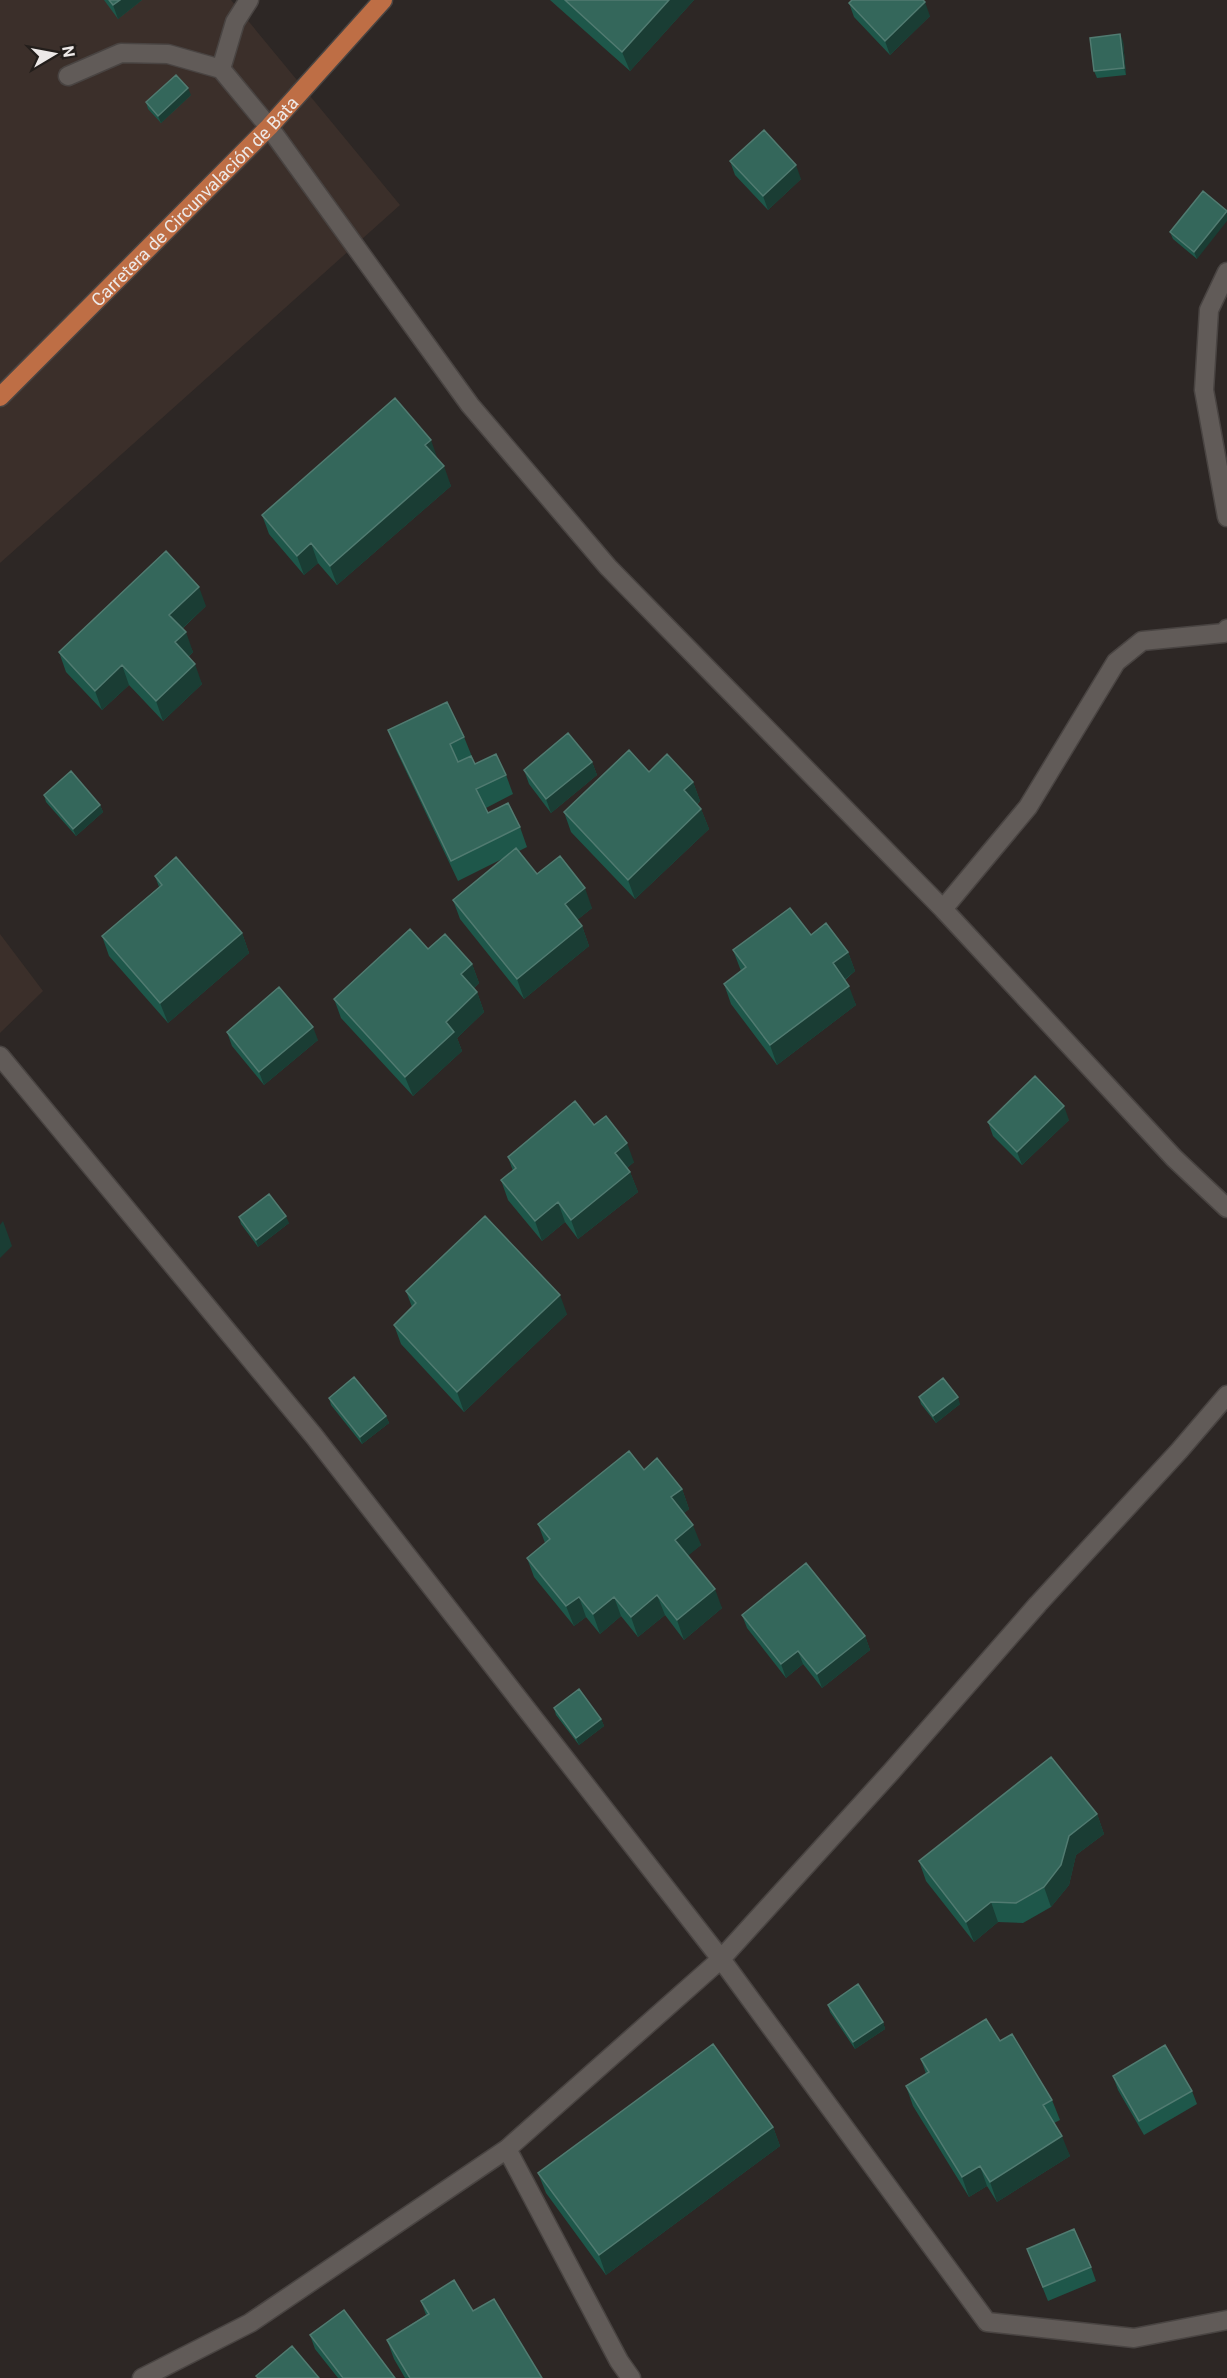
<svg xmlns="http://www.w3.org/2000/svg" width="1227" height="2378" font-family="Roboto,sans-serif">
	<rect width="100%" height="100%" fill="#2d2725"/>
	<!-- built -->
	<path fill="#3b2f2a" d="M0,0H231L400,205L0,563Z
		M0,934L43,991L0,1033Z"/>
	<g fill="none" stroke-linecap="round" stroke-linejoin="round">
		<!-- minor casing -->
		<g stroke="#494442" stroke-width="21">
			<path id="minor" d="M221,69L235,22L249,0
				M68,76L121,53L168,54L221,69L269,127L470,405L608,567L943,909L1174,1158L1227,1208
				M1227,272L1209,310L1204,390L1227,517
				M943,909L1028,807L1116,662L1142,641L1224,633L1227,629
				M0,1056L314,1436L721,1959L987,2322L1134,2338L1227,2320
				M507,2149L619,2361L631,2378
				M142,2378L250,2323L507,2149L721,1959L891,1772L1038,1604L1179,1451L1227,1395"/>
		</g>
		<!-- major casing -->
		<g stroke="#494442" stroke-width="21">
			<g id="major">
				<path id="s1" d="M0,397L269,127L383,0"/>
			</g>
		</g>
		<!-- minor -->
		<use href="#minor" stroke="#615b58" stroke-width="18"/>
		<!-- major -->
		<use href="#major" stroke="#be6e45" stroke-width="18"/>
	</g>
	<!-- wall -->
	<path fill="#1e574a" d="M104,0H142L118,19Z
		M550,0H694L630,71Z
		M849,3L930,16L890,55L854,17Z
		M1123,41L1126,75L1097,78L1094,71Z
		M191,95L161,123L148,109L146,102Z
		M730,161L801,179L768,210L735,175Z
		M1203,191L1197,259L1173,239L1170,232Z
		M438,459L451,486L337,585L318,563L304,575L269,534L262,515Z
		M206,606L182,629L193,652L188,657L202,684L163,721L129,685L102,710L66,672L59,652Z
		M388,730L464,737L475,764L506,775L513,794L486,808L488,813L520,827L527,847L519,851L537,874L592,908L577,920L582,926L589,946L524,999L460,919L453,900L504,858L458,881L396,750Z
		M592,762L597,775L551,813L529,784L524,770Z
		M649,772L693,782L700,801L697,805L701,809L709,829L635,899L571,832L564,812Z
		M44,795L100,805L103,812L76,836L46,802Z
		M155,876L242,933L249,953L168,1023L109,956L102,936L159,887Z
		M811,935L848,952L855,971L845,980L856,1005L777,1065L731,1004L724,984L741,971L733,950Z
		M428,949L472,964L479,983L474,988L477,992L484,1012L457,1038L462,1051L413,1096L341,1018L334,999Z
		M227,1032L318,1040L264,1085L232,1046Z
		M1069,1120L1022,1165L993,1136L988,1122Z
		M508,1157L634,1162L627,1168L630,1172L638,1192L578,1239L565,1222L542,1241L508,1200L501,1180L513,1171Z
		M239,1217L289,1223L258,1247L241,1224Z
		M406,1291L567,1314L464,1412L401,1344L394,1325L412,1307Z
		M919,1397L960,1404L936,1423L921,1404Z
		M329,1398L386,1416L389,1423L362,1444L331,1405Z
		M644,1470L682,1489L689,1509L684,1513L701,1545L688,1555L722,1608L684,1640L665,1615L638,1637L621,1616L600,1634L586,1617L574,1626L534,1577L527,1558L545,1543L538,1524Z
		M742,1615L865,1636L870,1650L822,1688L803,1664L786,1678L747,1628Z
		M554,1708L601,1719L604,1726L579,1745L556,1715Z
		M1097,1814L1104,1834L1076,1855L1069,1885L1051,1907L1023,1923L998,1922L974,1942L926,1881L919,1861Z
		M828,2005L883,2022L885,2029L855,2049L830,2012Z
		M1000,2041L1052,2100L1060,2120L1054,2123L1070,2156L997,2202L987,2186L969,2197L913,2106L906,2086L926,2074L921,2059Z
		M1113,2076L1192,2091L1197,2104L1144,2135L1118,2090Z
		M773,2127L780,2146L606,2275L546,2193L538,2173Z
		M1027,2249L1091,2267L1096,2281L1048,2301Z
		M421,2301L542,2378H405L394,2359L387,2340L426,2315Z
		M310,2335L395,2378H338L315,2349Z"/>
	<!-- shaded-wall -->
	<path fill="#1a3d34" d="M120,0H142L118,19L113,5Z
		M669,0H694L630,71L622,52Z
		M925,2L930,16L890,55L885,41Z
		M1120,34L1123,41L1126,75L1124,68Z
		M188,88L191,95L161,123L158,116Z
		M796,165L801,179L768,210L763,196Z
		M1227,211V221L1197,259L1194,252Z
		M431,440L438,460L425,445Z
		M444,466L451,486L337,585L330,566Z
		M311,543L318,563L304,575L297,556Z
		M199,587L206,606L176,634L169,615Z
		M186,632L193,652L182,662L175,642Z
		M195,664L202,684L163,721L156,701Z
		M122,665L129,685L102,710L95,691Z
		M592,762L597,775L551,813L546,799Z
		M693,782L700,801L691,810L684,790Z
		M100,805L103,812L76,836L73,829Z
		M701,809L709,829L635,899L628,880Z
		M585,888L592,908L572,924L565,904Z
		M582,926L589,946L524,999L517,979Z
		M242,933L249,953L168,1023L160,1003Z
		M848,952L855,971L840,983L833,963Z
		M472,964L479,983L468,994L461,974Z
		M849,986L856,1005L777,1065L770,1045Z
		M477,992L484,1012L457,1038L462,1051L413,1096L405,1077L446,1022Z
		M313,1027L318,1040L264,1085L259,1072Z
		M1064,1106L1069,1120L1022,1165L1017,1152Z
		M627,1143L634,1162L622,1172L615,1153Z
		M630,1172L638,1192L578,1239L571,1220Z
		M558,1202L565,1222L542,1241L535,1221Z
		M286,1216L289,1223L258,1247L256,1240Z
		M3,1221L12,1246L0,1258V1225Z
		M560,1295L567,1314L464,1412L457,1392Z
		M958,1397L960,1404L936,1423L933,1416Z
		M386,1416L389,1423L362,1444L360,1437Z
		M682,1489L689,1509L679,1517L671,1497Z
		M693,1525L701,1545L683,1560L675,1540Z
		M715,1589L722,1608L684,1640L677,1620Z
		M657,1595L665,1615L638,1637L631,1617Z
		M579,1597L586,1617L574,1626L566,1606Z
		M614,1597L621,1616L600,1634L593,1614Z
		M865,1636L870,1650L822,1688L817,1674Z
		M798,1651L803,1664L786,1678L781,1664Z
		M601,1719L604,1726L579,1745L576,1738Z
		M1097,1814L1104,1834L1076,1855L1069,1885L1051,1907L1044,1887L1069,1836Z
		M991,1902L998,1922L974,1942L966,1922Z
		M883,2022L885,2029L855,2049L853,2042Z
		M773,2127L780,2146L606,2275L599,2255Z
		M1062,2136L1070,2156L997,2202L990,2182Z
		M980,2166L987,2186L969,2197L962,2177Z"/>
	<!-- building -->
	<path fill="#34675b" stroke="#517b71" stroke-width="1.5" d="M109,0H120L113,5Z
		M565,0H669L622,52Z
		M852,0H923L925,2L885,41L849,3Z
		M1120,34L1124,68L1094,71L1090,38Z
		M176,75L188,88L158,116L146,102Z
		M764,130L796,165L763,196L730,161Z
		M1203,191L1227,211L1194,252L1170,232Z
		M395,398L431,440L425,445L444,466L330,566L311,543L297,556L262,515Z
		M166,551L199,587L169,615L186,632L175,642L195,664L156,701L122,665L95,691L59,652Z
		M447,702L464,737L450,744L458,762L471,756L475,764L496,754L506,775L476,789L488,813L508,803L520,827L451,861L388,730Z
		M568,733L592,762L546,799L524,770Z
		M629,750L649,772L667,754L693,782L684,790L701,809L628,880L564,812Z
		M71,771L100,805L73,829L44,795Z
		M516,848L537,874L560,856L585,888L565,904L582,926L517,979L453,900Z
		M176,857L242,933L160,1003L102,936L162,885L155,876Z
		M790,908L811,935L826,923L848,952L833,963L849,986L770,1045L724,984L746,967L733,950Z
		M410,929L428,949L445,934L472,964L461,974L477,992L446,1022L454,1032L405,1077L334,999Z
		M279,987L313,1027L259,1072L227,1032Z
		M1035,1076L1064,1106L1017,1152L988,1122Z
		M575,1101L594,1125L606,1116L627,1143L615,1153L630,1172L571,1220L558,1202L535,1221L501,1180L516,1168L508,1157Z
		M269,1194L286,1216L256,1240L239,1217Z
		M485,1216L560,1295L457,1392L394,1325L416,1303L406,1291Z
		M354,1377L386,1416L360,1437L329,1398Z
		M943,1378L958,1397L933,1416L919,1397Z
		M629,1451L644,1470L657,1458L682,1489L671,1497L693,1525L675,1540L715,1589L677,1620L657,1595L631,1617L614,1597L593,1614L579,1597L566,1606L527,1558L550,1539L538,1524Z
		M806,1563L865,1636L817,1674L798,1651L781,1664L742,1615Z
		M579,1689L601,1719L576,1738L554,1708Z
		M1051,1757L1097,1814L1069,1836L1061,1865L1044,1887L1016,1903L991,1902L966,1922L919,1861Z
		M858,1984L883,2022L853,2042L828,2005Z
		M986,2019L1000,2041L1012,2034L1052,2100L1043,2105L1062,2136L990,2182L980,2166L962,2177L906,2086L929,2072L921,2059Z
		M713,2044L773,2127L599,2255L538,2173Z
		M1165,2045L1192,2091L1139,2121L1113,2076Z
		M1074,2229L1091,2267L1043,2287L1027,2249Z
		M454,2280L473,2311L494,2299L542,2378H410L387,2340L429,2314L421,2301Z
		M344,2310L395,2378H343L310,2335Z
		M292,2346L319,2378H258L256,2376Z"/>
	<g text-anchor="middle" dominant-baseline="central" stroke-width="4.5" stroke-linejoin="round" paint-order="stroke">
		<!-- street labels -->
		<g font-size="18" fill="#ede9e8" stroke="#231e1b">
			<text stroke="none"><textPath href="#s1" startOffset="276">Carretera de Circunvalación de Bata</textPath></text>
		</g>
	</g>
	<!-- north arrow -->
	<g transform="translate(54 54) rotate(80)" stroke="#231e1b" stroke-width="4.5" paint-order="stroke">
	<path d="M0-4.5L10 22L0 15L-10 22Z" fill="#ede9e8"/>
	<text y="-9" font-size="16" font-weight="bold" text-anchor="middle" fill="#ede9e8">N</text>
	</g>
</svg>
